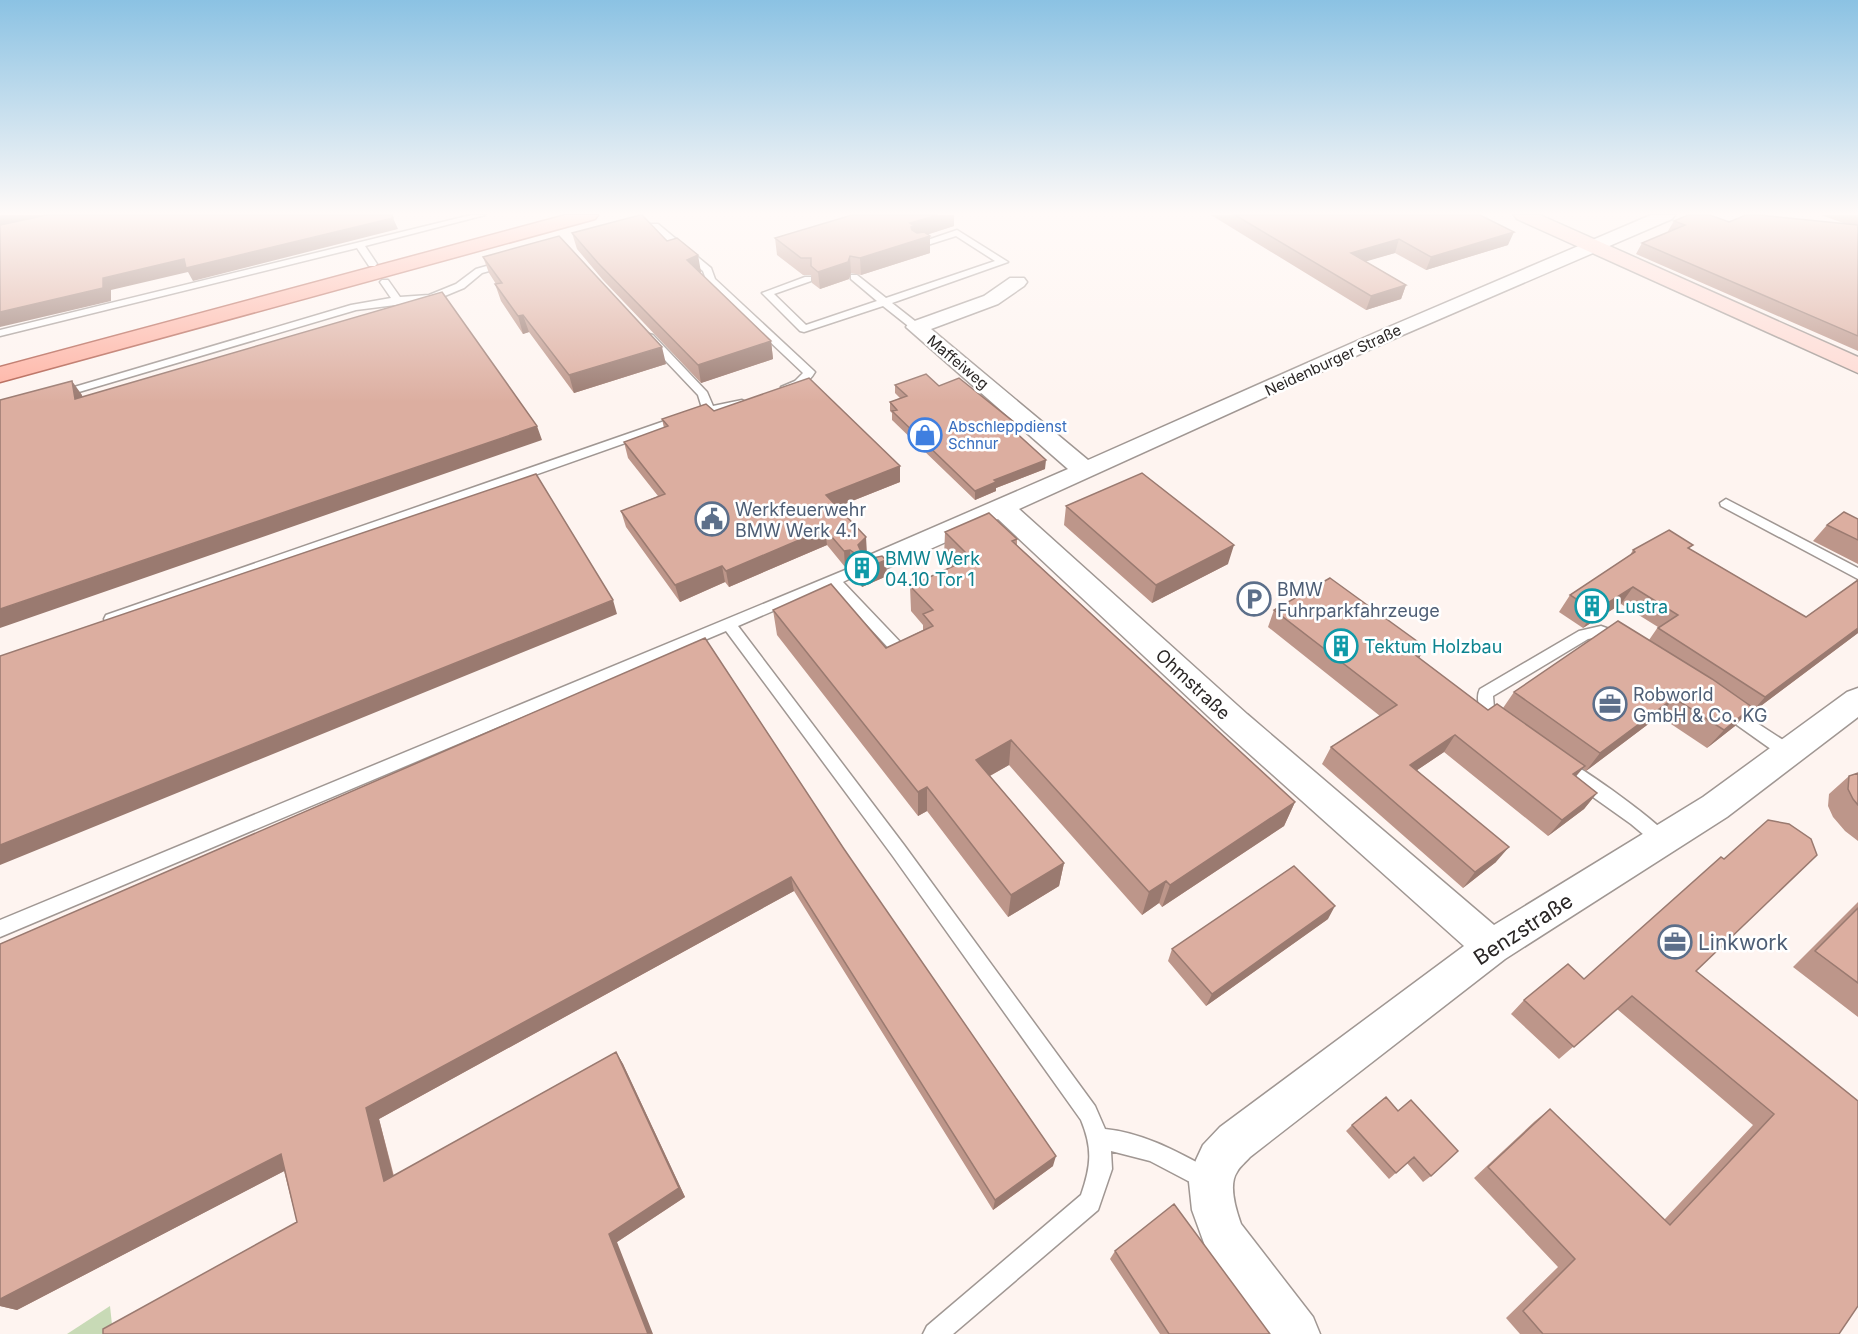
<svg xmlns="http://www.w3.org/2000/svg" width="1858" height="1334" font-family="Inter,sans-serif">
	<rect width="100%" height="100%" fill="#fef4f0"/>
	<!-- green -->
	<path fill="#c8dab6" d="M110,1306L113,1334H67Z"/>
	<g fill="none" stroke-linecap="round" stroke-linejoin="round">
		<!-- service casing -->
		<g stroke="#a09793" stroke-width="3">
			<path id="service" d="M471,215H485L365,246L377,264L375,266H369L357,248L0,336V330Z
				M630,224H658L711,268L715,279L813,370L815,372C808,384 795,393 781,391V387L795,381L803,373L707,282L703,271L653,229H633L628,226Z
				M957,230L1008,262L892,303L920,325V329H912L883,306L804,332L800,331L762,293L805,277H811V281L774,294L806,325L877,301L851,279V275H857L886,298L995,261L956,236L918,248L913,245Z
				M504,261L509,264L507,266L482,273L464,288L435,300L356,310L62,397H54L52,395L54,393L351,305L391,298L380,282L382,280H388L400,297L429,295L456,284L476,269Z
				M649,334L653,335L707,392L713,406L742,400L748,403L746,405L710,413L116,623H106L104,619L106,615L702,408L698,395L645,339V335Z
				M1726,499L1858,568V579L1721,506L1720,503Z
				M850,568L857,573L855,576L843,582L904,646L906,650L904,654H894L831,586L738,626L904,845L1095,1106L1105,1129C1146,1133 1181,1154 1217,1173L1220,1181L1217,1189L1209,1192L1150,1161L1111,1151L1112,1169L1098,1210L953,1334H923L927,1326L1081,1195C1091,1166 1093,1149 1081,1120L892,855L726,631L0,937V920Z
				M1601,626L1626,635L1628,639L1626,643C1612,646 1607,635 1588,639L1493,696L1494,708L1510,724L1508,728C1489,734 1472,704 1480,689L1579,631Z
				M1726,703L1794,747L1796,752L1794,757L1788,758L1782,757L1720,713L1718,709L1720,705Z
				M1561,758C1578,764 1664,825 1671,840L1668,845L1662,847L1656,845L1631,824L1555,770L1553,765L1555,760Z"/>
		</g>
		<!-- minor casing -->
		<g stroke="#a09793" stroke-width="3">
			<path id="minor" d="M1651,215H1675L1672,219L1391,340L1019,509L1247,714L1494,925L1703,797L1847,692L1858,688V717L1727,817L1505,959L1250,1157C1246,1162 1240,1166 1237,1172C1228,1185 1236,1210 1241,1224L1313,1317L1320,1334H1267L1208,1254L1192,1210L1189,1182L1196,1160L1203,1145L1220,1127L1464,946L1225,732L998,519L885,569L875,572L865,569L861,563L865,557L1068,469L906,327L909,323L984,296L1010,278H1024L1027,282L1024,286L998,304L931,329L1088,460L1377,332Z"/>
		</g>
		<!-- secondary casing -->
		<g stroke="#a09793" stroke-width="3">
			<path id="secondary" d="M1514,215H1540L1858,357V373L1517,219Z"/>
		</g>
		<!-- primary casing -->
		<g stroke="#b36151" stroke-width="3">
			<path id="primary" d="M566,215H598L595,219L0,382V367Z"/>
		</g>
		<!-- service -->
		<use href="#service" fill="#fff" fill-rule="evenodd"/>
		<!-- minor -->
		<use href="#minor" fill="#fff" fill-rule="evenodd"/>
		<!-- secondary -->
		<use href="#secondary" fill="#fed9d2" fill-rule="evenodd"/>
		<!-- primary -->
		<use href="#primary" fill="#feb3a4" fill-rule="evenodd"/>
	</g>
	<!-- wall -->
	<path fill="#bd968a" d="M852,215H954V226L928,234L930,253L861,275L851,273L849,279L820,289L812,283L811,275H803L777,255L775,238Z
		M1211,215H1480L1508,245L1426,270L1395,253L1365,261L1406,285L1401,299L1366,310Z
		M1821,215H1858V351L1636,254L1642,243L1669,232L1668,231L1674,221L1846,224Z
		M572,233L667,241L701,272L700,273L771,341L773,359L701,383L603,280L577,249Z
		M483,257L666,364L574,393L529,332L523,334L501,301L495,284H496L489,273Z
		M895,385L939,386L1018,435L1045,469L996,488V491L975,500L892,420V413L890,411V402L900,398L895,393Z
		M714,411L900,466V482L837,507L867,554L866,555L887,576L862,587L855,579L854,568L851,566L845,567L827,545L729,587L725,582L680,602L626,527L621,511L658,496L628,458L624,442L664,428L662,419Z
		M1066,506L1228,564L1152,603L1064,525Z
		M1858,519V564L1813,541L1827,525Z
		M945,532L1017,539V545L1295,802L1284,826L1162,907L1159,903L1142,915L1009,765L990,776L1064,863L1059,886L1008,917L927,811L918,816L777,635L773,610L886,648L923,630V625L911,611L910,586L953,567L944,557Z
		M1690,549L1806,617L1858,580V633L1750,714L1748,712L1735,726L1707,748L1659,716L1586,771L1582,768L1576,776L1597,793L1584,809L1548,836L1444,752L1417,770L1496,862L1463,888L1322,764L1331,747L1380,716L1268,627L1274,610L1425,647L1419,658L1488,710L1503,708L1514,692L1649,640L1658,627L1621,604L1583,628L1559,612L1570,595L1630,555L1633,550Z
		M705,638L1053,1166L993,1210L794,891L379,1119L394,1176L616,1052L623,1064L685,1197L617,1242L297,1222L284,1171L17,1310L0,1306V944Z
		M1858,773V841L1845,831L1833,817L1828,806L1829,794L1849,776Z
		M1858,902V1017L1793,967Z
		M1328,919L1206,1006L1168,961L1172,949Z
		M1696,971L1858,1101L1839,1334H1520L1506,1318L1558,1267L1474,1178L1535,1121L1550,1109L1664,1220L1753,1125L1617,1009L1559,1059L1511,1014L1524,1000L1584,979Z
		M1386,1097L1431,1176L1423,1182L1407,1163L1389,1179L1346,1131L1352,1125Z
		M1115,1251L1270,1334H1160L1110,1259Z"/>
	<!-- shaded-wall -->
	<path fill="#9a7a70" d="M0,215H68L0,229Z
		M938,215H954V226L914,239L930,236V253L861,275L860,258L910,223Z
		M393,218L398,229L193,281L188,272L111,290V301L0,327V312L103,278L184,259Z
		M1514,232L1508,245L1426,270L1431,257Z
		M1399,239L1395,253L1347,267L1351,253Z
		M698,255L701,272L690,277L687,260Z
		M850,256L851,273L849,279L820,289L818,272Z
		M1406,285L1401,299L1366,310L1371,296Z
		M523,315L529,332L523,334L518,316Z
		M771,341L773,359L701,383L698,365Z
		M662,347L666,364L574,393L569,375Z
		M72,381L82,395L85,413L75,399Z
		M537,426L542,440L0,628V609Z
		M1019,426L1018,435L1012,429Z
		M1046,460L1045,469L996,488V491L975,500V491L994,480Z
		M900,466V482L827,511L826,495Z
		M825,529L827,545L729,587L726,571Z
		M866,537L867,554L859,562L858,545Z
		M1234,545L1228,564L1152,603L1156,585Z
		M850,550L851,566L845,567L844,551Z
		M886,560L887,576L862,587L861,570Z
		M722,566L725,582L680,602L675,585Z
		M1633,587L1621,604L1583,628L1595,611Z
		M613,600L617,614L0,865V845Z
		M1858,628V633L1750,714L1765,697Z
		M1425,647L1416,664L1414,654Z
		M1674,698L1659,716L1586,771L1600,753Z
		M1752,707L1735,726L1707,748L1724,730Z
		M1455,735L1444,752L1401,781L1410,765Z
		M1011,740L1009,765L975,784L976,760Z
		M1585,766L1571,782L1573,774Z
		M927,787V811L918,816V792Z
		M1597,793L1584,809L1548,836L1562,820Z
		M1295,802L1284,826L1162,907L1170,885Z
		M1509,847L1496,862L1463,888L1475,872Z
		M1064,863L1059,886L1008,917L1011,895Z
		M791,877L794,891L379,1119L397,1191L384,1181L366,1108Z
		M1166,881L1159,903L1142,915L1149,892Z
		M1335,906L1328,919L1206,1006L1212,994Z
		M616,1052L623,1064L685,1197L617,1242L653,1334H648L609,1234Z
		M281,1154L296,1165L17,1310L0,1306V1299Z
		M1056,1156L1053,1166L993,1210L995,1200Z"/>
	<!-- building -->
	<path fill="#dcaea0" stroke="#9a7a70" stroke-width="1.5" d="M47,215H392L393,218L186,268L184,259L103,278V288L0,312V225Z
		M640,215H642L667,241L677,238L698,255L687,260L771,341L698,365L598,263L572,233Z
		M852,215H938L910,223L914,226L911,227L912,230L917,233L924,232L930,236L860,258L850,256L848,262L818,272L811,266V258H801L775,238Z
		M1235,215H1480L1514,232L1431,257L1399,239L1351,253L1406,285L1371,296Z
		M1688,215H1710L1729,222L1746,215H1759L1858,225V336L1642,243L1685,225L1674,221Z
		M559,236L662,347L569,375L523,315L518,316L495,284L502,283L483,257Z
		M442,292L537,426L0,609V400L72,381L75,399Z
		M926,374L939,386L959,378L1019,426L1012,429L1046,460L994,480L996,482L975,491L892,411L897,410L890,402L907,396L895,385Z
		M809,378L900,466L826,495L866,537L858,545L862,554L873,558L882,556L886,560L861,570L854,562L857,555L850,550L844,551L825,529L726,571L722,566L675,585L621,511L665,494L624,442L668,426L662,419L706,404L714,411Z
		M1142,473L1234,545L1156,585L1066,506Z
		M536,474L613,600L0,845V656Z
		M1844,512L1858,519V540L1827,525Z
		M989,513L1017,539L1012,541L1295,802L1170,885L1166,881L1149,892L1011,740L976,760L1064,863L1011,895L927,787L918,792L773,610L831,584L886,648L933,626L923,614L933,610L910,586L971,558L945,532Z
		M1669,530L1693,545L1688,548L1806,617L1858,580V628L1765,697L1658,628L1678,615L1633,587L1595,611L1570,595L1635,552L1633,550Z
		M1330,578L1425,647L1414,654L1488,710L1497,704L1585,766L1573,774L1597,793L1562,820L1455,735L1410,765L1509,847L1475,872L1331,747L1397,705L1274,610Z
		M1618,621L1712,679L1752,707L1724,730L1674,698L1600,753L1514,692Z
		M705,638L844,849L1056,1156L995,1200L791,877L366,1108L384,1181L616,1052L679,1188L609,1234L648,1334H103V1329L297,1222L281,1154L0,1299V944Z
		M1858,773V805L1853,799L1848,789L1849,776Z
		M1768,820L1789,824L1811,839L1817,855L1696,971L1858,1101V1306L1839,1334H1543L1523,1311L1575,1259L1488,1167L1550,1109L1670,1225L1774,1114L1632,996L1574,1047L1524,1000L1568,964L1584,979L1721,857L1724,859Z
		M1294,866L1335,906L1212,994L1172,949Z
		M1858,908V983L1815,951Z
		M1386,1097L1398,1111L1411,1100L1458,1151L1431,1176L1414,1157L1396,1173L1352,1125Z
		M1174,1204L1270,1334H1169L1115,1251Z"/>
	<!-- sky -->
	<linearGradient id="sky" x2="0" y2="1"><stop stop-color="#8bc2e3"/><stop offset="0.53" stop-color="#fffaf8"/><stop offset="1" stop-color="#fffaf8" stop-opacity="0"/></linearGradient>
	<rect width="1858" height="402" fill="url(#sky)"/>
	<!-- icons -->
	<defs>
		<g id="shop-ring" transform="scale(1.725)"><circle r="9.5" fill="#fff" stroke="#3f7fe0" stroke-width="1.5"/><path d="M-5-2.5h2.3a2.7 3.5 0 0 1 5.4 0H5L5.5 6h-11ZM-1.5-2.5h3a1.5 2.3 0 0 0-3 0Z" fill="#3f7fe0"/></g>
		<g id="civic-ring" transform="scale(1.725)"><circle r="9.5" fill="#fff" stroke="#5c6f8a" stroke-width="1.5"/><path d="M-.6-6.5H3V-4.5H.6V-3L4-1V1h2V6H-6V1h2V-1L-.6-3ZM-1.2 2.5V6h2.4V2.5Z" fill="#5c6f8a"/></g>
		<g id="building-ring" transform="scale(1.725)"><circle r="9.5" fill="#fff" stroke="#0f9aa8" stroke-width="1.5"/><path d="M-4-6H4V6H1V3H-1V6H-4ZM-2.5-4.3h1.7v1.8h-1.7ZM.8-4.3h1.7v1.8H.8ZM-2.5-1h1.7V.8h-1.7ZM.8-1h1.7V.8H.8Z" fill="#0f9aa8"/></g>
		<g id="parking-ring" transform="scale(1.725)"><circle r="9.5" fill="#fff" stroke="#5c6f8a" stroke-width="1.5"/><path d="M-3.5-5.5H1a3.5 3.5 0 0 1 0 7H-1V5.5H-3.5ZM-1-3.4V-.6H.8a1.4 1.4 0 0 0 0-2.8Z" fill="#5c6f8a"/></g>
		<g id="office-ring" transform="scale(1.725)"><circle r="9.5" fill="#fff" stroke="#5c6f8a" stroke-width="1.5"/><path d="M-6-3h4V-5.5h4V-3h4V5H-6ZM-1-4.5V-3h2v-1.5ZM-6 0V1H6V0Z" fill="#5c6f8a"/></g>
	</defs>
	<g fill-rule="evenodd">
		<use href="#shop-ring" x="925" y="435"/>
		<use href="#civic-ring" x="712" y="519"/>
		<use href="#building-ring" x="862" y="568"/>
		<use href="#parking-ring" x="1254" y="599"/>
		<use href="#building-ring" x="1592" y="606"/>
		<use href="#building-ring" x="1341" y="646"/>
		<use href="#office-ring" x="1610" y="704"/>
		<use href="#office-ring" x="1675" y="942"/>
	</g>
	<g text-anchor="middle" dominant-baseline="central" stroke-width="5" stroke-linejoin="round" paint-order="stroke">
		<!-- far-street labels -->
		<g font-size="15" fill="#2a2625" stroke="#fff">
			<text transform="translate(1333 360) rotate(-25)">Neidenburger Straße</text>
			<text transform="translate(958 362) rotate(40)">Maffeiweg</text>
		</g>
		<!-- far-shop labels -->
		<g font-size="15" fill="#366cbe" stroke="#fff" text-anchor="start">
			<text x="948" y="426">Abschleppdienst<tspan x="948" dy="17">Schnur</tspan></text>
		</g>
		<!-- service labels -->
		<g font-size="18" fill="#4e5e75" stroke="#fff" text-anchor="start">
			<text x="735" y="509">Werkfeuerwehr<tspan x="735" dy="21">BMW Werk 4.1</tspan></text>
			<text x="1277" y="589">BMW<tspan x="1277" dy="21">Fuhrparkfahrzeuge</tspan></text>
			<text x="1633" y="694">Robworld<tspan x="1633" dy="21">GmbH &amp; Co. KG</tspan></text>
		</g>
		<!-- culture labels -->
		<g font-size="18" fill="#0d838f" stroke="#fff" text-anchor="start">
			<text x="885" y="558">BMW Werk<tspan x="885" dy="21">04.10 Tor 1</tspan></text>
			<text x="1615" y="606">Lustra</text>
			<text x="1364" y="646">Tektum Holzbau</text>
		</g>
		<!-- street labels -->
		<g font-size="18" fill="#2a2625" stroke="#fff">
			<text transform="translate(1193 684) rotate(43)">Ohmstraße</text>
		</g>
		<!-- near-street labels -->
		<g font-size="21" fill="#2a2625" stroke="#fff">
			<text transform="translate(1523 929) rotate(-33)">Benzstraße</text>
		</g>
		<!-- near-service labels -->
		<g font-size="21" fill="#4e5e75" stroke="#fff" text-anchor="start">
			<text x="1698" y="942">Linkwork</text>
		</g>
	</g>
</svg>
